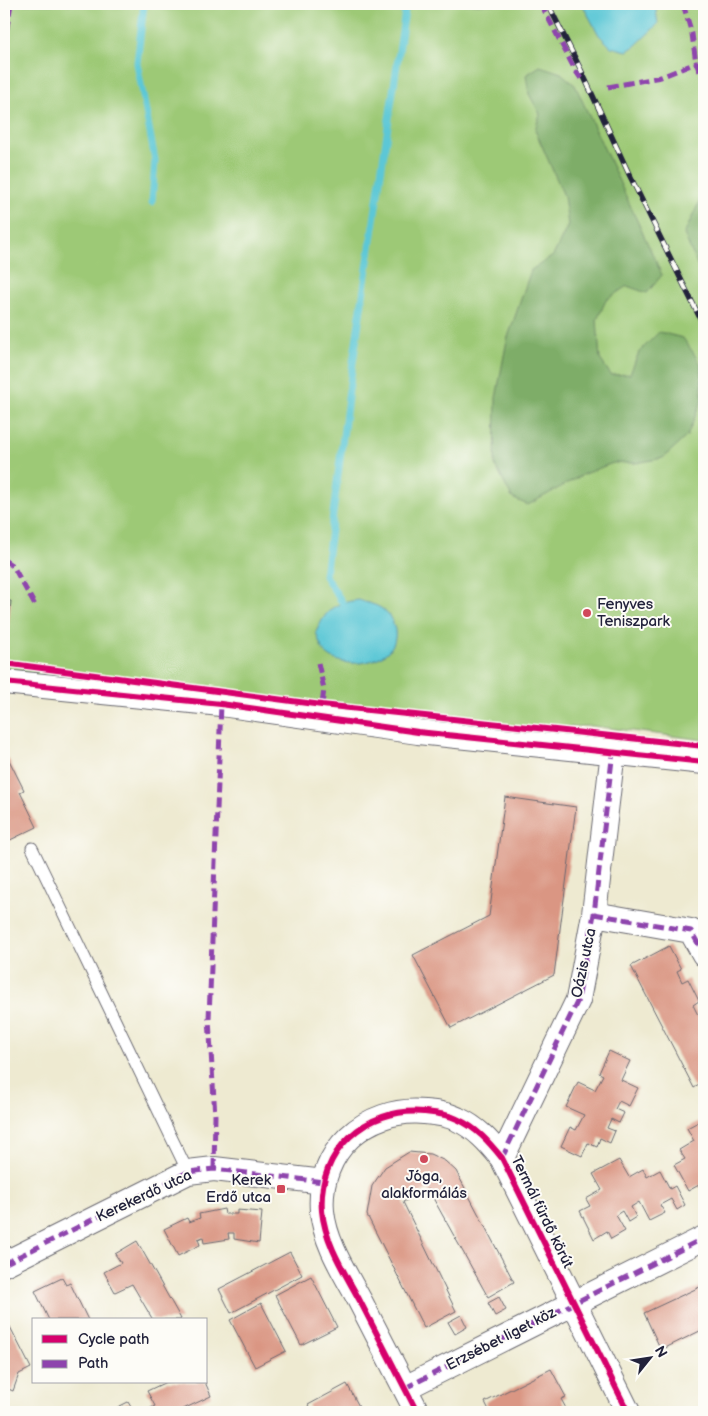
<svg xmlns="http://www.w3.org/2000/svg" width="708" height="1416" font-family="'Balsamiq Sans',sans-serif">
	<rect width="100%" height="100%" fill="#fdfcf7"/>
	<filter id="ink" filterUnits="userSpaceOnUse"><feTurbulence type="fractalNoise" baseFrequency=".02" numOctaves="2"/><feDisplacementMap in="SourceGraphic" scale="10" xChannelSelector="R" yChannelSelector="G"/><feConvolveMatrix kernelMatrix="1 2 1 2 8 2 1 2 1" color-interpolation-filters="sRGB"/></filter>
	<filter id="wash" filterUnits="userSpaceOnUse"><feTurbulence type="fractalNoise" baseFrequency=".0096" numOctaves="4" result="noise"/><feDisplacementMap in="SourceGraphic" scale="20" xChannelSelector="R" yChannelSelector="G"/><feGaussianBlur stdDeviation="1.12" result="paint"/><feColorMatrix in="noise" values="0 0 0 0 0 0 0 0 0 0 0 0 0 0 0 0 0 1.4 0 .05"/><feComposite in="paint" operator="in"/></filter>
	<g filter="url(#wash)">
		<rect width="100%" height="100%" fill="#eeead1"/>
		<!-- green -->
		<path fill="#9dc976" stroke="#607658" d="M4,4H704V740L592,726L418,732L4,682Z"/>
		<!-- forest -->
		<path fill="#7ead67" stroke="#506851" d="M540,66L561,73L575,85L662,275L647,293L627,286L606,300L597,320L600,359L611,375L630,374L639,352L659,332L683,338L701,364L702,400L687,436L663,458L636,463H613L584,474L528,505L512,498L495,465L496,398L507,340L531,270L553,256L568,225L564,196L535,130L540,114L529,94L526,75Z
			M704,192V281L684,234Z"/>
		<!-- water -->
		<path fill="#5cc7d6" stroke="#3f7488" d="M582,4H655L658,24L635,46L627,51L611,47L599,35Z
			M359,600C366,603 375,604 381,608C389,614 393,621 395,630C401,664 339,674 323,650C320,645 318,638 316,632C327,609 333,603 359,600Z"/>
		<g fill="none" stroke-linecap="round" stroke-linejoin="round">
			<!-- stream -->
			<path stroke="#5cc7d6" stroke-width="7" d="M144,4L137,63L155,160L152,202
				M342,602L325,576L349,390L406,4"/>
		</g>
		<g id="blocks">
			<!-- building -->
			<path fill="#da9683" d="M4,601H11L8,633L4,632Z
				M8,758L24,790L20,792L37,827L4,843V760Z
				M505,797L576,807L554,975L451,1028L413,955L489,916Z
				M669,946L681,969L677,971L682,982L688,979L699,1001L693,1005L698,1015L704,1012V1082L694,1088L631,966Z
				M609,1051L630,1061L621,1080L638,1088L629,1106L619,1101L615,1109L624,1113L619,1123L611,1119L607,1128L615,1131L610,1143L600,1138L597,1147L588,1143L582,1156L561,1146L570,1127L576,1130L584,1115L566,1107L578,1082L595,1090L603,1075L599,1073Z
				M704,1119V1194L699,1185L688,1191L674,1165L685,1159L679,1150L694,1141L687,1128Z
				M409,1152L430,1154L445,1161L456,1171L514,1282L488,1297L428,1189L413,1197L403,1202L456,1311L424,1328L367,1215L372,1186L385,1167Z
				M619,1160L629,1177L643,1169L647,1177L660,1170L670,1189L675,1186L685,1205L677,1210L671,1199L660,1205L665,1213L649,1221L639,1202L631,1207L636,1217L628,1222L622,1211L616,1215L625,1231L611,1239L607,1231L594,1239L580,1211L590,1206L586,1199L602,1190L593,1174Z
				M224,1209L225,1214H237V1210L262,1212L259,1243L234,1239V1233H228L229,1239L204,1243L203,1237L198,1239L200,1245L178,1256L164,1229L187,1218L189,1222L200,1218L199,1214Z
				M137,1241L181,1319L180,1320H153L132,1284L115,1292L104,1272L121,1263L115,1254Z
				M290,1252L302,1275L231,1313L219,1289Z
				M311,1276L337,1327L301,1345L275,1295Z
				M62,1278L66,1285L70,1283L88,1320H49L35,1291Z
				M704,1285V1329L661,1350L644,1313Z
				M499,1297L506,1310L495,1316L488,1303Z
				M261,1303L286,1351L255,1367L230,1320Z
				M461,1315L467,1327L455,1334L448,1322Z
				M5,1317L31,1368L19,1374L13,1391L4,1387V1318Z
				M551,1369L566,1397L561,1399L568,1412H490L485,1402Z
				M166,1382H205L211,1396L177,1412H142L155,1406L147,1391Z
				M347,1384L362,1412H312L308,1405Z
				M128,1402L134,1412H108Z"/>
		</g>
	</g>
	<g filter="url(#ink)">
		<use href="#blocks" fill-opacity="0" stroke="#696870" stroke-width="1"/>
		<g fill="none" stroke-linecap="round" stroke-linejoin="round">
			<!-- lane casing -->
			<g stroke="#696870" stroke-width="13">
				<path id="lane" d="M32,848L188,1172"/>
			</g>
			<!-- street casing -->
			<g stroke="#696870" stroke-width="26">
				<path id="street" d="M4,682L221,704L418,732L704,762
					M594,914L691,931L704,954
					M502,1158L578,1000L594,914L613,751
					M4,1264L188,1172L214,1169L324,1182
					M405,1388L704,1238
					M417,1412C398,1375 379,1338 360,1301C345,1273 325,1243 322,1211C317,1151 366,1107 424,1112C435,1113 447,1114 457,1119C477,1128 489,1142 502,1158L628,1412"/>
			</g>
			<!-- lane -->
			<use href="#lane" stroke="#fff" stroke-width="11"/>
			<!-- street -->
			<use href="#street" stroke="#fff" stroke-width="24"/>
			<!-- rail casing -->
			<g stroke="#22223b" stroke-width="5.5">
				<path id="rail" d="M548,4L581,70L629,174L704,326"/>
			</g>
			<!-- rail -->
			<use href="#rail" stroke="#fdfcf7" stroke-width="4" stroke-dasharray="11" stroke-linecap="butt"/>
			<!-- quiet -->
			<path stroke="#8e44ad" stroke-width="5" stroke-dasharray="10 5" stroke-linecap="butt" d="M541,4L575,70L582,80
				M683,4L692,34L696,63L704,81
				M4,44L11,4
				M608,87L661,77L696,63H704
				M4,560L13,566L37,609
				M318,663L324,689L322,705
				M594,914L691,931L704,954
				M502,1158L578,1000L594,914L613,751
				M214,1169L215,1116L209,1019L221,704
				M4,1264L188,1172L214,1169L324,1182
				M405,1388L704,1238"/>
			<!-- cycleway casing -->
			<g stroke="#fdfcf7" stroke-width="9">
				<path id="cycleway" d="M4,663L322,705L704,746
					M4,682L221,704L418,732L704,762
					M417,1412C398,1375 379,1338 360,1301C345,1273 325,1243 322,1211C317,1151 366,1107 424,1112C435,1113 447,1114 457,1119C477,1128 489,1142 502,1158L628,1412"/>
			</g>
			<!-- cycleway -->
			<use href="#cycleway" stroke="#d6006c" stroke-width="6"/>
		</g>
	</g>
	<!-- markers -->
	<g fill="#d1495b" stroke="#fdfcf7" stroke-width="2">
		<circle cx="587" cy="613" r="5"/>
		<circle cx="424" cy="1159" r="5"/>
		<rect x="276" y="1184" width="10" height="10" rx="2.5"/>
	</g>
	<g text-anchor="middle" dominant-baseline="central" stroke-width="4" stroke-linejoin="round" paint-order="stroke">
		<!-- poi labels -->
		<g font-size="15" fill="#22223b" stroke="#fdfcf7" text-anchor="start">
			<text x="597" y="604">Fenyves<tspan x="597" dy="17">Teniszpark</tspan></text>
			<text x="424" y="1176" text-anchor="middle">Jóga,<tspan x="424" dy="17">alakformálás</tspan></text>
			<text x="271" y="1180" text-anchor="end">Kerek<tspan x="271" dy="17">Erdő utca</tspan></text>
		</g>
		<!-- street labels -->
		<g font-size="15" fill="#22223b" stroke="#fdfcf7">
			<text transform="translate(584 963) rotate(-78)">Oázis utca</text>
			<text transform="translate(144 1196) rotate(-25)">Kerekerdő utca</text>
			<text transform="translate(542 1212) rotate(64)">Termál fürdő körút</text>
			<text transform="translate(501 1339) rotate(-27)">Erzsébet liget köz</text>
		</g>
	</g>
	<!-- margin -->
	<rect width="708" height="1416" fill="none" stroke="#fdfcf7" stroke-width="20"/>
	<!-- legend -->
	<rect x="32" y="1318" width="175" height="65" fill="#fdfcf7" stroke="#a5a5ac"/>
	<rect x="42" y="1335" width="25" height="8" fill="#d6006c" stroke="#a5a5ac"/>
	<text x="78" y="1344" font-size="15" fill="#22223b">Cycle path</text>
	<rect x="42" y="1360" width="25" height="8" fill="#8e44ad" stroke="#a5a5ac"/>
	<text x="78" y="1368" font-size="15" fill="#22223b">Path</text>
	<!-- north arrow -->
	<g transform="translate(650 1358) rotate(60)" stroke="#fdfcf7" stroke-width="4" paint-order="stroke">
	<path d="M0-4L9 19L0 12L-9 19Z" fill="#22223b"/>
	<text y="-8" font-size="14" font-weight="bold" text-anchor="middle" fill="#22223b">N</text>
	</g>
</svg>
